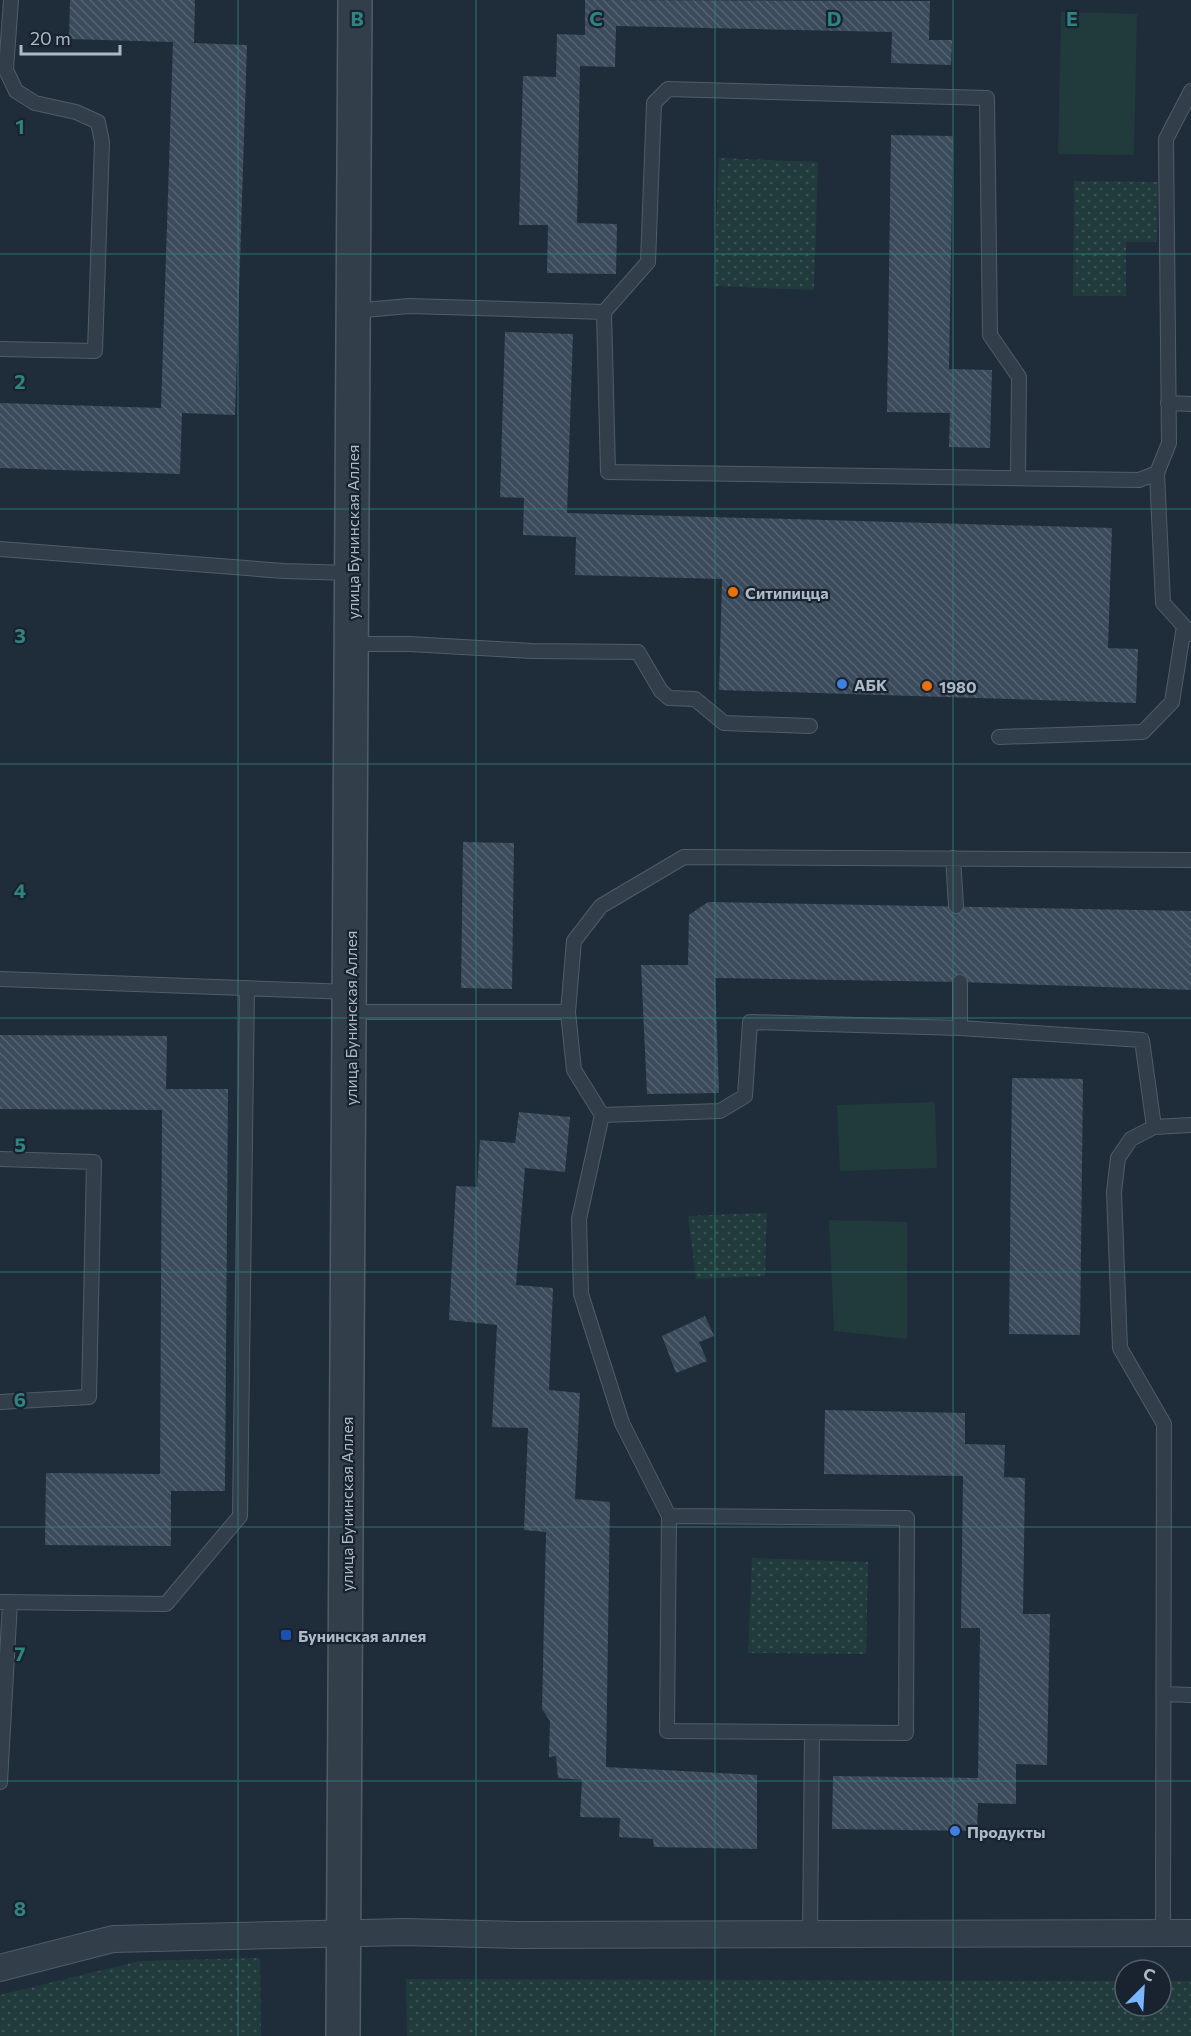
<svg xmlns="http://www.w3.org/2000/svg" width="1191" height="2036" font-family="Commissioner,sans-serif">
	<defs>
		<pattern id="green-dots" width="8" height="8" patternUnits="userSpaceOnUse" patternTransform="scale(1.5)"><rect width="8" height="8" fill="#213a3c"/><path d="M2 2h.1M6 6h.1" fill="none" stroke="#3f5457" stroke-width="1.8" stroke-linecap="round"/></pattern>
		<pattern id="building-back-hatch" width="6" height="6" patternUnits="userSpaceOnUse" patternTransform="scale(1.5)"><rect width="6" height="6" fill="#3b4b5b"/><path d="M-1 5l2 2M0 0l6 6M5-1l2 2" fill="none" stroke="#556371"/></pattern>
	</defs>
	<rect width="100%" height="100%" fill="#1f2d3b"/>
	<!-- green -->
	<path fill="url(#green-dots)" d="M719,158L818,162L814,290L714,286Z
		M1074,181L1158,182L1157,242H1126V296H1073Z
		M767,1213L765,1276L696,1279L688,1216Z
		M752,1558L868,1562L866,1654L748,1653Z
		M260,1958L261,2036H0V1995L139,1961Z
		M406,1979L1125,1981V2006H1161V1981H1191V2036H407Z"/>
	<!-- pitch -->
	<path fill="#213a3c" d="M1061,12L1137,14L1134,155L1058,154Z
		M935,1102L937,1168L840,1171L837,1105Z
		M829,1220L907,1222V1339L834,1331Z"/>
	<!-- building -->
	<path fill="url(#building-back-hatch)" d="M70,0H195L194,43L247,45L235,415L182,413L180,474L0,468V403L161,408L173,42L69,39Z
		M585,0L930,1L929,40H952L951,65L891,63L892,32L616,26L615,67L580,66L577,223L617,224L616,274L547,273L548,225H519L523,76L556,77L557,34L585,35Z
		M891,135L953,136L949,369L992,370L990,448L949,447L950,413L887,412Z
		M505,332L573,334L567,513L1112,528L1108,648L1138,649L1136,703L719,690L722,579L575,575L576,537L523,535L524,498L500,497Z
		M463,842L514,843L512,989L461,988Z
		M708,902L1191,911V990L960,982L715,978L719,1093L647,1094L641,965H688L689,915Z
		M0,1035L167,1036L166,1089H228L225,1491H171V1546L45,1545L46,1473L160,1474L162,1110L0,1109Z
		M1012,1078L1083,1079L1080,1335L1009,1334Z
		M519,1112L570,1117L565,1172L525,1168L516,1285L553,1288L549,1390L580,1393L575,1499L610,1502L606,1767L757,1775V1849L654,1847L653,1839L619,1837L620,1818L580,1817L582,1780L558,1778L556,1756L549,1757L550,1721L542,1709L546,1532L524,1530L528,1428L492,1427L497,1325L449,1320L456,1186L477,1187L480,1140L515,1143Z
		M705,1316L714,1336L699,1342L707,1361L676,1373L662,1336Z
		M825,1410L965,1413V1444L1005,1445L1004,1477L1025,1478L1023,1614H1050L1047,1765L1016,1764V1804L978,1803L977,1831L832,1829L833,1776L978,1778L980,1628H961L963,1476L824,1474Z"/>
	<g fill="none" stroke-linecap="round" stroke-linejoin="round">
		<!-- service casing -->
		<g stroke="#515c69" stroke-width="16">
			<path id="service" d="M1191,91L1166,139L1169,443L1157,473L1163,603L1191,634
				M353,311L409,306L604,312
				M0,349L95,351L102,142L98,122L76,112L35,103L16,91L6,70L11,0
				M1168,403L1191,404
				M1018,477L1019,377L990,335L987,98L668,89L654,103L648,262L604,312L608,472L1139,480L1157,473
				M0,549L284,571L351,573
				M352,644H410L532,651L638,652L661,691L669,698L695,699L724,723L810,726
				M999,737L1143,732L1172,702L1184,626
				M953,858L956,906
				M0,979L350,992
				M350,1012H568L574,1070L602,1115L720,1111L745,1096L750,1022L960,1028L1142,1040L1154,1127L1131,1139L1118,1158L1114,1192L1120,1348L1164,1424L1163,1932
				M568,1012L574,941L601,906L684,857L1191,860
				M960,1028V982
				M602,1115L579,1219L581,1294L622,1423L669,1516L667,1731L906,1733L907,1518L669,1516
				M1154,1127L1191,1125
				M0,1159L94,1162L89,1397L0,1402
				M0,1602L166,1604L240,1516L247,988
				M1164,1694L1191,1695
				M0,1782L10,1602
				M810,1935L812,1734"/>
		</g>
		<!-- minor casing -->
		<g stroke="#515c69" stroke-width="28">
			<path id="minor" d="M0,1968L113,1939L404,1932L519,1935L1191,1933"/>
		</g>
		<!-- tertiary casing -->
		<g stroke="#515c69" stroke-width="36">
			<path id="tertiary" d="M343,2036L355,0"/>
		</g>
		<!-- service -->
		<use href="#service" stroke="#333e4b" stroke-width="14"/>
		<!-- minor -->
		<use href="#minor" stroke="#333e4b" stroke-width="26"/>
		<!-- tertiary -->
		<use href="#tertiary" stroke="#333e4b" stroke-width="33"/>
	</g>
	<!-- grid -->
	<path fill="none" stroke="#2f8380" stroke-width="1.5" stroke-opacity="0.55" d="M238,0V2036M476,0V2036M715,0V2036M953,0V2036M0,254H1191M0,509H1191M0,764H1191M0,1018H1191M0,1272H1191M0,1527H1191M0,1781H1191"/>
	<!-- markers -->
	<g fill="#e8710a" stroke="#192330" stroke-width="2">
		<circle cx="733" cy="592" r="6"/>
		<circle cx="927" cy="686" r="6"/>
	</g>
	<g fill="#3f7fe0" stroke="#192330" stroke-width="2">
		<circle cx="842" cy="684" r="6"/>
		<circle cx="955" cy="1831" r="6"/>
	</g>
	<rect fill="#1a4fb4" stroke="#192330" stroke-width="2" x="280" y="1629" width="12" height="12" rx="3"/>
	<g text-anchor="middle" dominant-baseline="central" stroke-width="4.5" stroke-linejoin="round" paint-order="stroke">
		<!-- street labels -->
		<g font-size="16" fill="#aeb9c8" stroke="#192330">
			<text transform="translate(352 532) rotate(-90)">улица Бунинская Аллея</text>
			<text transform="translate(350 1018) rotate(-90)">улица Бунинская Аллея</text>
			<text transform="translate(346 1504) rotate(-90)">улица Бунинская Аллея</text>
		</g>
		<!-- poi labels -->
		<g font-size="16" font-weight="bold" fill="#aeb9c8" stroke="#192330" text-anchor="start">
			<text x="745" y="592">Ситипицца</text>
			<text x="854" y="684">АБК</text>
			<text x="939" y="686">1980</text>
			<text x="298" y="1635">Бунинская аллея</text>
			<text x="967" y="1831">Продукты</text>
		</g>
	</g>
	<g font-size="20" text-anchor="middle" font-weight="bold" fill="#2f8380" stroke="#192330" stroke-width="4.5" stroke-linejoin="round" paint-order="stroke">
		<text x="357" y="26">B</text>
		<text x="596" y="26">C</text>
		<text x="834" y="26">D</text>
		<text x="1072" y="26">E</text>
		<text x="20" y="134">1</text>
		<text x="20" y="389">2</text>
		<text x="20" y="643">3</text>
		<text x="20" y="898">4</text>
		<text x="20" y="1152">5</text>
		<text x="20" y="1407">6</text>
		<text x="20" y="1661">7</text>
		<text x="20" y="1916">8</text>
	</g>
	<!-- north arrow -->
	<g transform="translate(1143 1988) rotate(24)"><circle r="28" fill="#192330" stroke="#555f6d" stroke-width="1.5"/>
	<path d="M0-4.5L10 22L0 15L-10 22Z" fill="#7cb5ff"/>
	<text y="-9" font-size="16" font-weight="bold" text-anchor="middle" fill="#aeb9c8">С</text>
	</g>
	<!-- scale -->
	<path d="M21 45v9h99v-9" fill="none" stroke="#aeb9c8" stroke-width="3"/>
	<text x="30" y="45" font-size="18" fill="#aeb9c8" stroke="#192330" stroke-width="4.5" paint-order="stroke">20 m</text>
</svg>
